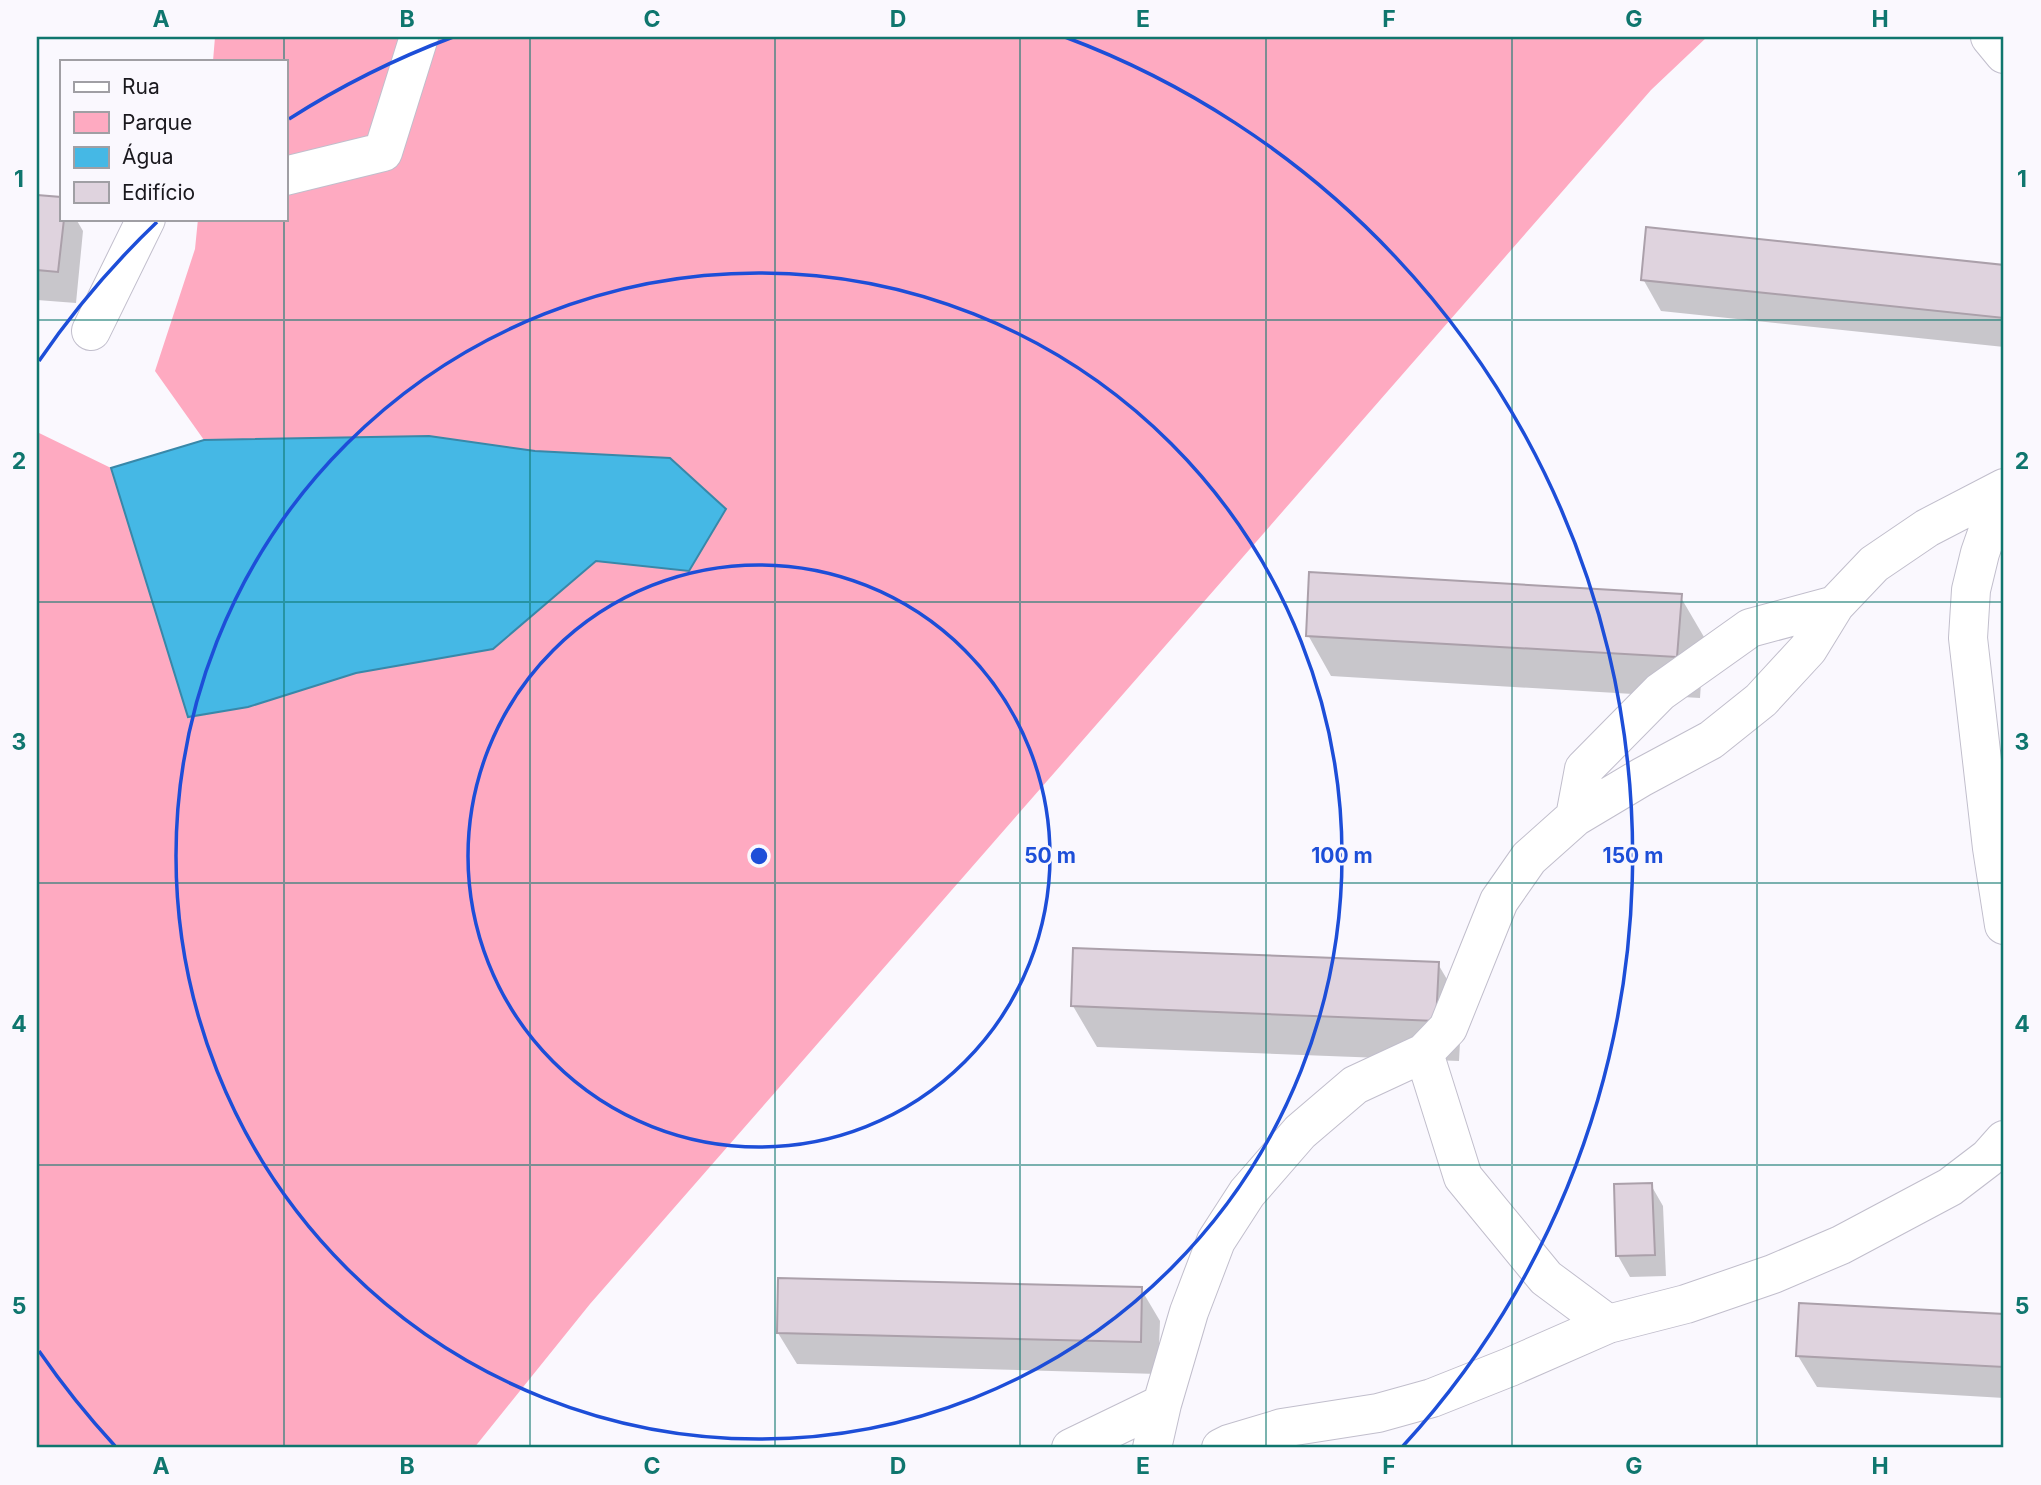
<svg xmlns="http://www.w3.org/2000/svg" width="2041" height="1485" font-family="Inter,sans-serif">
	<rect width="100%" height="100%" fill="#faf8fe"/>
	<!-- green -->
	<path fill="#feaac1" d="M215,37H1707L1651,90L590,1304L474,1448H37V432L111,468L189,717L356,673L493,649L596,561L689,571L726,509L670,458L535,451L429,436L204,440L155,371L195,249L198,219H285V61H213Z"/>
	<!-- water -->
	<path fill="#45b8e5" stroke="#3888a9" stroke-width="2" d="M429,436L535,451L670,458L726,509L689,571L596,561L493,649L356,673L248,707L188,717L111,468L204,440Z"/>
	<!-- shadow -->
	<path fill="#0003" d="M37,197L61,199V219H76L83,231L76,303L37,300Z
		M1648,229L2004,267V347L1661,311L1643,279Z
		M1680,596L1704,637L1700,698L1331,676L1308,635Z
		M1438,964L1462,1005L1459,1061L1097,1047L1073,1006Z
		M1651,1185L1663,1206L1666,1276L1630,1277L1618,1256Z
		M1141,1289L1160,1321L1158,1374L797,1364L778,1333Z
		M1801,1305L2004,1316V1398L1817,1387L1798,1356Z"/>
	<!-- building -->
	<path fill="#dfd3de" stroke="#aba0aa" stroke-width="2" d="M37,195L61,197V219H64L58,272L37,270Z
		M1646,227L2004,265V318L1641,280Z
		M1309,572L1682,594L1677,657L1306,636Z
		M1073,948L1439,962L1436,1021L1071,1006Z
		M1652,1183L1655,1255L1616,1256L1614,1184Z
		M778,1278L1142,1287L1141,1342L777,1333Z
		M1799,1303L2004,1314V1367L1796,1356Z"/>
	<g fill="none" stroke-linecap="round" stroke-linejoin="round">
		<!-- minor casing -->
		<g stroke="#c1becc" stroke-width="40">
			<path id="minor" d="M1990,37L2004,54
				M285,176L383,152L419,37
				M91,331L146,219
				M2002,490L1980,553L1971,590L1968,638L1992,848L2004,925
				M1575,817L1584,769L1660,692L1750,628L1835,605
				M1424,1053L1463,1177L1546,1278L1608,1324
				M1071,1448L1162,1404
				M1152,1448L1162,1404L1189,1312L1216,1241L1247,1193L1300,1132L1355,1085L1424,1053L1448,1028L1499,901L1529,858L1575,817L1642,777L1711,740L1761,700L1808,649L1835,605L1874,564L1927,528L2004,488
				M1221,1448L1229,1444L1282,1428L1378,1413L1432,1398L1510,1367L1608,1324L1686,1304L1773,1274L1841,1245L1950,1187L1988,1158L2004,1140"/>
		</g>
		<!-- minor -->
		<use href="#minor" stroke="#fff" stroke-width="38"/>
	</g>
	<!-- grid -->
	<path fill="none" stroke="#0f766e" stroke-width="2" stroke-opacity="0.55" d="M284,37V61M530,37V1448M775,37V1448M1020,37V1448M1266,37V1448M1512,37V1448M1757,37V1448M284,219V1448M37,320H2004M37,602H2004M37,883H2004M37,1165H2004"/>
	<!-- distance rings -->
	<g fill="none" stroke="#1d4ed8" stroke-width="3.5">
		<circle cx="759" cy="856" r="291"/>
		<circle cx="759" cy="856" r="583"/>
		<path d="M115 1446A874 874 0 0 1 39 1351M39 361A874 874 0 0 1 157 222M289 119A874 874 0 0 1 453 37M1065 37A874 874 0 0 1 1403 1446"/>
	</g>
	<circle cx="759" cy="856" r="10" fill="#1d4ed8" stroke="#faf8fe" stroke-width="3.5"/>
	<g font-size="21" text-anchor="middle" font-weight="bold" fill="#1d4ed8" stroke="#faf8fe" stroke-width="5" stroke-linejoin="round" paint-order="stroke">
		<text x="1050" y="863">50 m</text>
		<text x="1342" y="863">100 m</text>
		<text x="1633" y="863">150 m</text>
	</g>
	<!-- border -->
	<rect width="2041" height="1485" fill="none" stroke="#faf8fe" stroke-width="77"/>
	<!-- legend -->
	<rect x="60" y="60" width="228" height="161" fill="#faf8fe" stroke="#a09fa4" stroke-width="2"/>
	<rect x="74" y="82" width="35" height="10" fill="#ffffff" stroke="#a09fa4" stroke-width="2"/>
	<text x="122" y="94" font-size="21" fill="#1a191e">Rua</text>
	<rect x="74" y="112" width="35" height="21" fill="#feaac1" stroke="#a09fa4" stroke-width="2"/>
	<text x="122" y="130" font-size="21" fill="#1a191e">Parque</text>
	<rect x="74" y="147" width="35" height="21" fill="#45b8e5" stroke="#a09fa4" stroke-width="2"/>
	<text x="122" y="164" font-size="21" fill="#1a191e">Água</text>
	<rect x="74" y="182" width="35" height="21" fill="#dfd3de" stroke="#a09fa4" stroke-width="2"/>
	<text x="122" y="200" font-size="21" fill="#1a191e">Edifício</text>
	<rect x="38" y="38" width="1964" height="1408" fill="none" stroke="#0f766e" stroke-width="2.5"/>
	<g font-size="23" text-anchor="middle" font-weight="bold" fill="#0f766e">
		<text x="161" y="27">A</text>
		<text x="407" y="27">B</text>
		<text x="652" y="27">C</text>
		<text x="898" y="27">D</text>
		<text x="1143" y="27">E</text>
		<text x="1389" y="27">F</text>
		<text x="1634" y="27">G</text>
		<text x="1880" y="27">H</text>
		<text x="19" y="187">1</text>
		<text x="2022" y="187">1</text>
		<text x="19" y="469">2</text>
		<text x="2022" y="469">2</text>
		<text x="19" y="750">3</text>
		<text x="2022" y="750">3</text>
		<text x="19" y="1032">4</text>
		<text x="2022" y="1032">4</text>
		<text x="19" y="1314">5</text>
		<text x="2022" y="1314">5</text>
		<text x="161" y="1474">A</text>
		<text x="407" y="1474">B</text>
		<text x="652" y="1474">C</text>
		<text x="898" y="1474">D</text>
		<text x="1143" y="1474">E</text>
		<text x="1389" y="1474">F</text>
		<text x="1634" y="1474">G</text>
		<text x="1880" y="1474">H</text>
	</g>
</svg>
